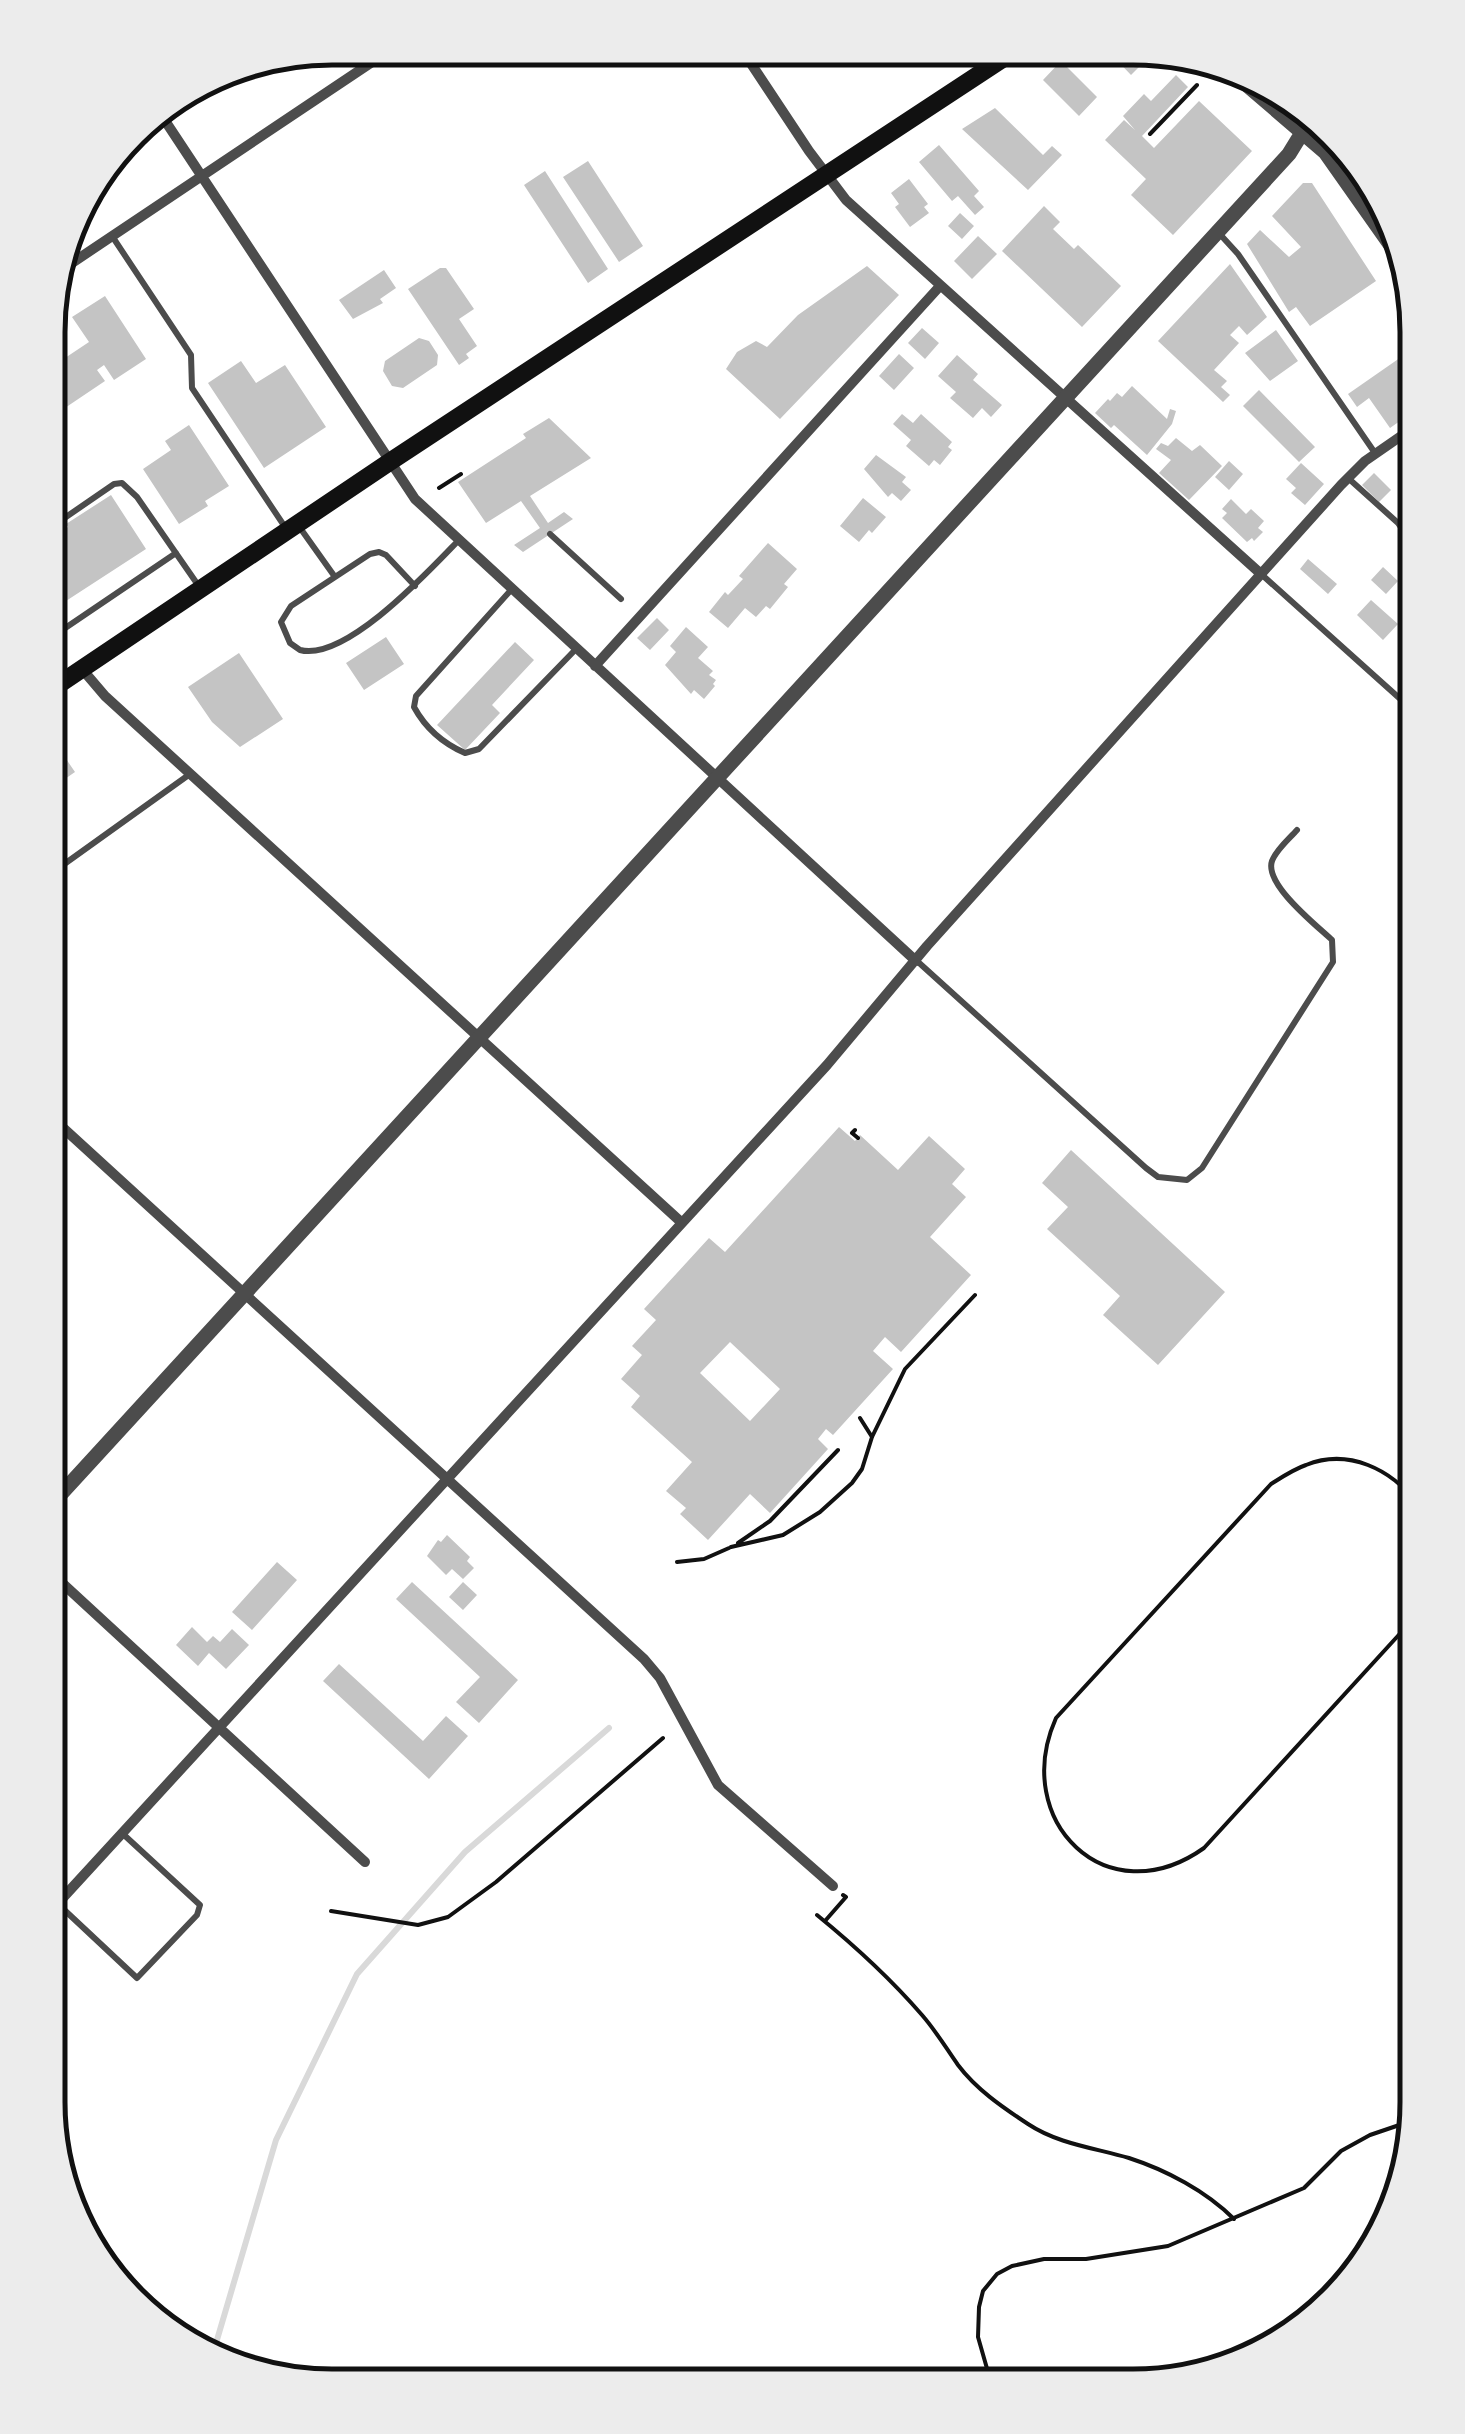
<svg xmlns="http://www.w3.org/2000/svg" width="1465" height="2434" font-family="Helvetica,sans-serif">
	<rect width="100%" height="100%" fill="#fff"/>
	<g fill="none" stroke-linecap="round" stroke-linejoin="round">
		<!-- stream -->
		<path stroke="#d9d9d9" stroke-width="6" d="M214,2350L276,2140L357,1974L465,1852L609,1728"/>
	</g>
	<!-- building -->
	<path fill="#c4c4c4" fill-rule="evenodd" d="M1109,52L1147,53L1150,56L1131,75Z
		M1061,61L1097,97L1079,116L1043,80Z
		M1176,75L1188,87L1142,136L1154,148L1199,101L1252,151L1173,235L1131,195L1146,179L1105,140L1124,120L1135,130L1123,116L1144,94L1151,101Z
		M995,108L1043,155L1052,146L1062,155L1028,190L962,129Z
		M939,145L979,191L974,196L984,207L975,215L958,196L952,201L919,162Z
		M588,161L643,246L619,262L563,177Z
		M545,171L608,269L588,283L524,185Z
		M909,179L928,204L924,207L929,213L910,227L895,207L899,204L891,193Z
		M1303,183H1312L1376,281L1310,326L1296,307L1289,312L1247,244L1260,230L1289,257L1301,247L1272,216Z
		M1044,206L1060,222L1053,229L1074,249L1078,245L1121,286L1082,327L1002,251Z
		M960,213L974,226L962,239L948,226Z
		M978,236L997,254L972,279L954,261Z
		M1230,264L1267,317L1247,335L1239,326L1230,335L1239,343L1214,370L1227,381L1221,387L1230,395L1223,402L1158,341Z
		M867,266L899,295L780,419L726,369L737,352L756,341L767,347L798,315Z
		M440,268H446L474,309L459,319L477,346L466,354L469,358L459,365L408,289Z
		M384,270L396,288L380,299L383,303L353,319L339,300Z
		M105,296L146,359L114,380L104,365L97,370L105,381L50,418V368L89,342L72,317Z
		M922,328L939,343L925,359L908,343Z
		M1276,330L1298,361L1270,381L1245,353Z
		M419,338L429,341L438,355L437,365L403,388L392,386L383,371L385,361Z
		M1417,346V409L1390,428L1369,398L1357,407L1348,394Z
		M899,354L914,368L894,390L879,376Z
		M957,355L978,374L973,380L1002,405L991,417L982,408L973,418L950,398L956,392L938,376Z
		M241,361L256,383L285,365L326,427L264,468L208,383Z
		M1132,386L1167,419L1170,409L1176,411L1172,424L1147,455L1114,425L1111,428L1095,413L1108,399L1110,401L1117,393L1122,397Z
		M1259,390L1315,447L1299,462L1243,406Z
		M902,414L913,423L921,414L952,442L948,447L952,450L940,465L934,460L929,466L906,446L911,440L893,424Z
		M549,418L591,458L530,496L548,523L564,512L573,519L523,552L514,545L540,528L521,501L486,523L458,482L526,438L523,434Z
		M189,425L229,486L205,501L208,506L179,524L143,469L171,450L165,441Z
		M1176,438L1192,451L1200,445L1222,466L1189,500L1159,473L1171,460L1156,449L1161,443L1168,446Z
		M876,455L906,477L902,482L911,490L901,501L892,493L888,497L864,469Z
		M1229,461L1243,474L1229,490L1215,477Z
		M1301,463L1324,484L1305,505L1291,493L1296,488L1286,479Z
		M1374,473L1391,490L1379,502L1362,485Z
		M111,495L146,549L49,612L50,539L68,527L66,524Z
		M863,498L886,517L872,533L869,530L859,542L840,526Z
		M1231,499L1246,514L1251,509L1264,521L1258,528L1263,532L1254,541L1252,538L1247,542L1222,518L1227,513L1222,509Z
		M768,543L797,569L784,584L788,587L770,609L766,606L756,617L745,608L728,628L709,612L725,592L728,595L743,579L739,576Z
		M1308,559L1337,584L1328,594L1300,569Z
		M1383,567L1398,581L1386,594L1371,580Z
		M1371,600L1398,624L1383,640L1357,615Z
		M657,618L669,630L650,650L637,638Z
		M686,627L708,647L698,658L713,671L709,675L716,680L713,684L715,686L704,699L694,690L691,694L665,665L676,652L670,646Z
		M386,637L404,664L364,690L346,663Z
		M515,642L534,660L492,705L500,713L465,750L437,725Z
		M239,653L283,719L240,747L212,722L188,687Z
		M49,734L75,772L49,790Z
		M839,1127L855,1141L860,1135L898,1170L929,1136L965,1169L952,1184L966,1197L930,1237L971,1275L901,1352L885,1337L873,1351L893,1369L833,1435L826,1429L818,1439L828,1449L770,1513L750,1494L708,1540L680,1514L686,1508L666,1491L692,1462L631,1407L640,1396L621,1379L642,1355L632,1346L656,1320L644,1309L709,1238L725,1252ZM730,1342L780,1389L750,1421L700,1373Z
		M1071,1150L1225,1292L1158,1365L1103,1315L1120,1296L1047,1229L1068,1207L1042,1183Z
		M447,1535L470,1557L467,1561L474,1568L463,1579L452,1569L446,1575L427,1556L438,1540L441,1542Z
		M277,1562L297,1580L252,1630L232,1612Z
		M412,1582L518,1680L479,1723L456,1702L480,1677L396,1599Z
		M463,1582L477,1595L463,1610L449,1597Z
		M192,1627L207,1642L213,1636L220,1642L232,1629L249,1645L226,1669L209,1653L198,1666L176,1645Z
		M339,1664L423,1741L446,1716L468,1736L429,1779L323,1681Z"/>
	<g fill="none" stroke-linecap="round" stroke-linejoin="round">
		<!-- path -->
		<path stroke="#111" stroke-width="4" d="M1150,134L1197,85
			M439,488L461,474
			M855,1130L852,1133L858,1138
			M860,1418L872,1437
			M738,1543L770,1521L838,1450
			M731,1547L783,1535L820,1512L852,1483L862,1469L872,1437L905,1369L975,1295
			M677,1562L704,1559L729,1548
			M1417,1615L1204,1848C1107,1917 1010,1821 1056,1718L1271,1484C1282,1477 1294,1469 1306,1465C1348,1448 1392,1469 1417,1504
			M331,1911L418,1925L448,1917L496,1882L663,1738
			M817,1915C855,1946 890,1978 922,2015C936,2031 946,2048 958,2065C976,2089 1002,2107 1028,2124C1058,2144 1095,2148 1129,2158C1166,2170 1206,2191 1234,2219
			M825,1921L846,1897L843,1895
			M988,2372L978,2337L979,2307L983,2291L997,2274L1012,2266L1044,2259H1086L1168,2246L1304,2188L1341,2151L1370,2135L1417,2119"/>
		<!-- service -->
		<path stroke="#4c4c4c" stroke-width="6" d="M1217,231L1238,254L1375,453
			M112,236L191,355L192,388L287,530
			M1348,478L1398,523L1417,550
			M298,525L335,577
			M50,528L114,484L122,483L137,497L198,585
			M550,534L621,599
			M1261,574L1407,705
			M415,586L386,555L379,552L370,554L291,606L281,622L290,643L300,650C345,662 428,572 458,541
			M511,590L416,696L414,707C426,729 442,743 465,753L479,749L576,649
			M49,639L176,553
			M49,663L62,681
			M49,875L190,774
			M917,961L1146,1168L1158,1177L1187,1180L1202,1168L1333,962L1332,940C1316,925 1264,884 1272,861C1276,850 1289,839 1297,830
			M58,1904L137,1978L197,1915L200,1905L123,1834"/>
		<!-- minor -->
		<path stroke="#4c4c4c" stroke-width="10" d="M742,50L809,151L846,200L1261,574
			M158,110L415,499L916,961
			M57,273L393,48
			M595,666L940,286
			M82,669L105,696L681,1222
			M49,1115L644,1659L660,1678L718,1785L833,1886
			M48,1570L365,1862
			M48,1914L827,1065L927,946L1341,485L1365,461L1417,425"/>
		<!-- tertiary -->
		<path stroke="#4c4c4c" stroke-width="15" d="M1233,73L1325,152L1404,264
			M48,1508L1289,154L1313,115"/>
		<!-- secondary -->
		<path stroke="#111" stroke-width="18" d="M49,691L388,463L1013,52"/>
	</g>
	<!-- crop -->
	<path d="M0 0H1465V2434H0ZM332 65H1133A267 267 0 0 1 1400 332V2102A267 267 0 0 1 1133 2369H332A267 267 0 0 1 65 2102V332A267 267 0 0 1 332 65Z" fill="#ececec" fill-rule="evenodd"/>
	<path fill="none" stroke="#111" stroke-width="5" d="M332 65H1133A267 267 0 0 1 1400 332V2102A267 267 0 0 1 1133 2369H332A267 267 0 0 1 65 2102V332A267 267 0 0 1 332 65Z"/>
</svg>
